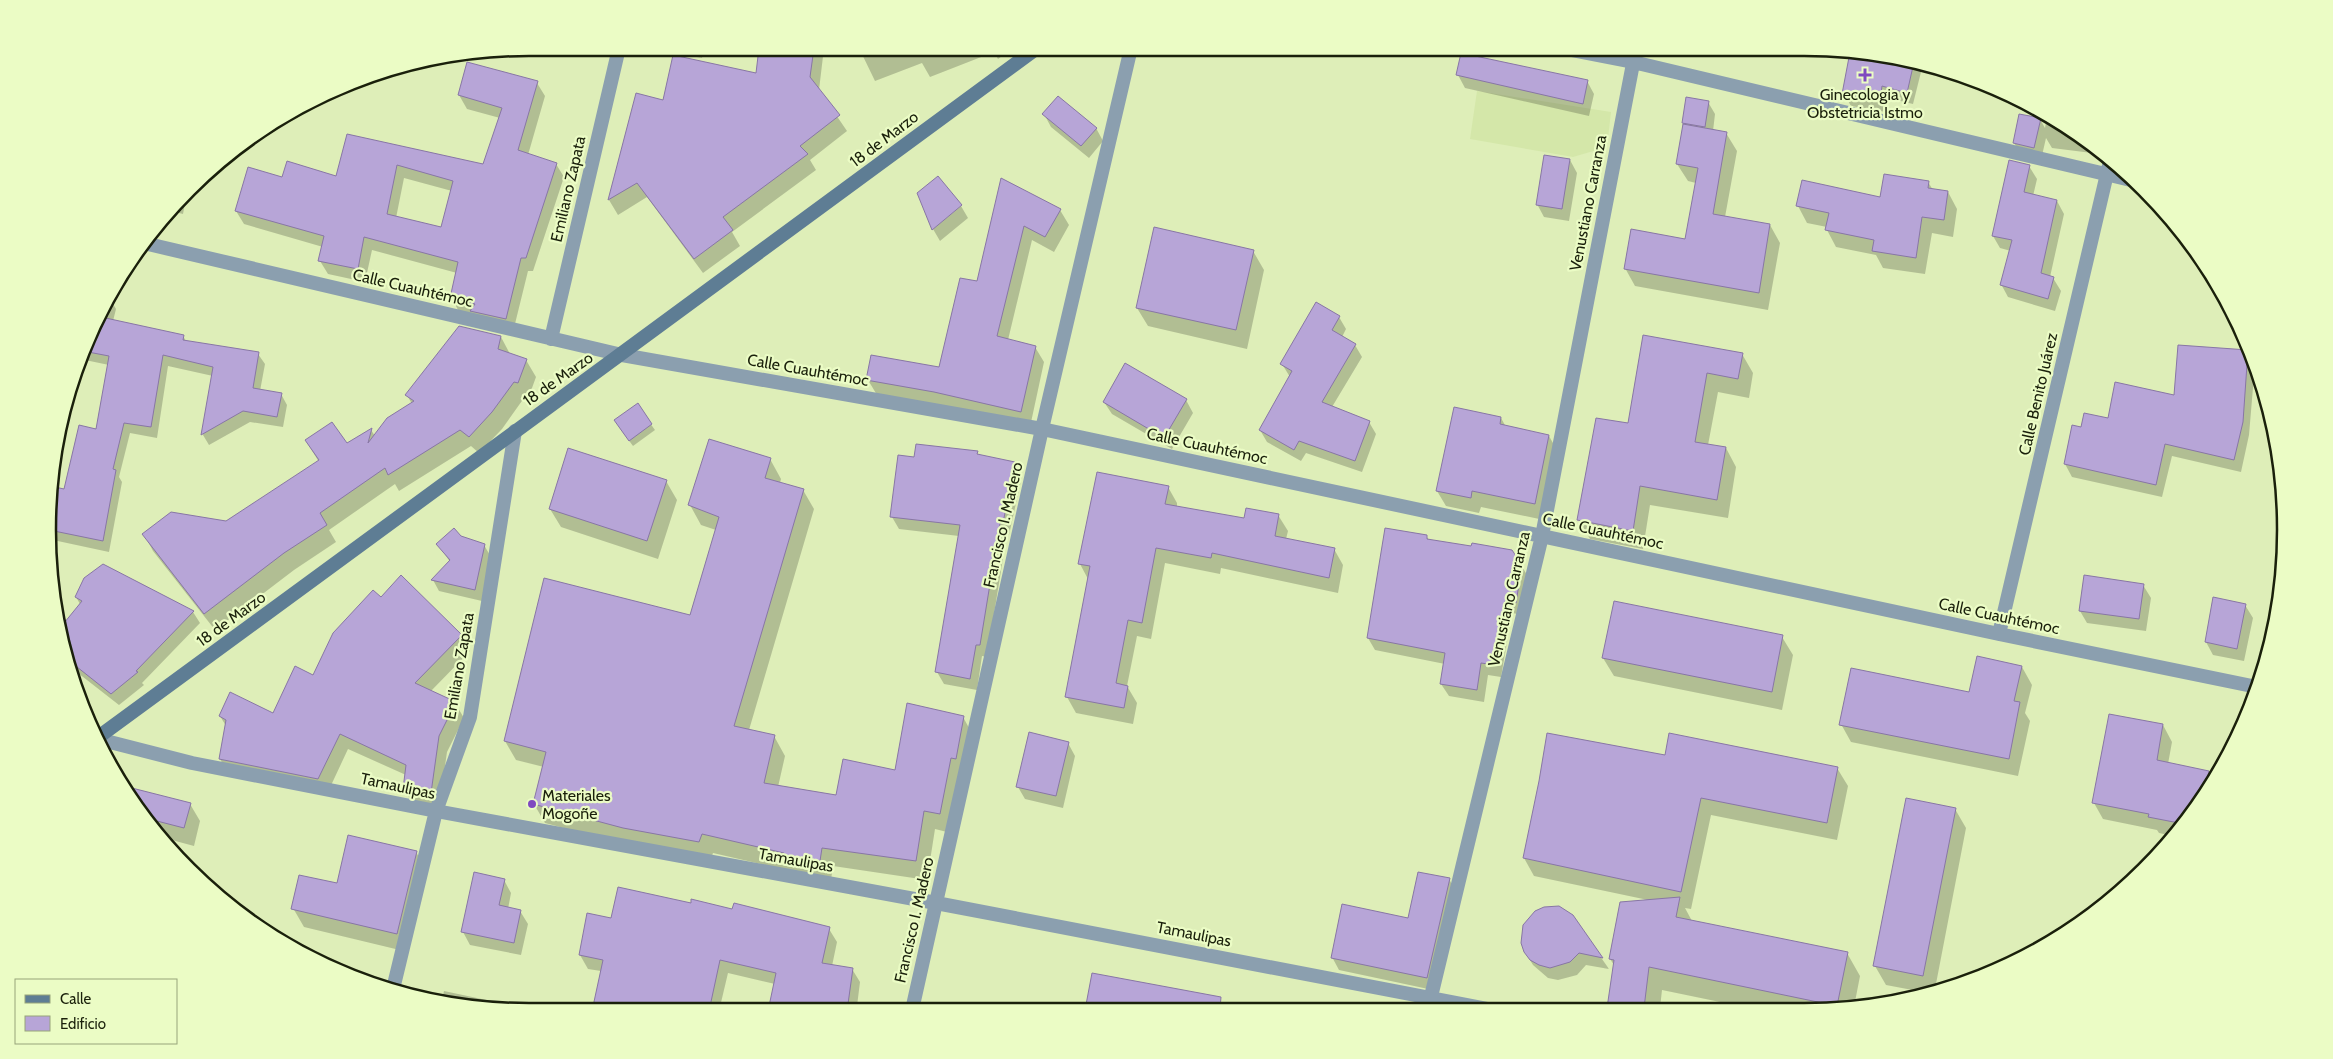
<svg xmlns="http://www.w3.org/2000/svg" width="2333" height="1059" font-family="Cabin,sans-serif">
	<rect width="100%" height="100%" fill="#deeeb8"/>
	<!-- built -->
	<path fill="#d4e7a9" d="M1477,91L1611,112L1607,147L1573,157L1470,139Z"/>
	<!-- shadow -->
	<path fill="#0003" fill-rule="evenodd" d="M659,48H704L702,58L661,50Z
		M760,48H824L819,90L847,131L810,160L816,170L732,232L740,246L703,273L647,197L618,215L609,200L637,94L664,101L757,75Z
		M859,48H1013L998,59L994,52L930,77L922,63L875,81Z
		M1607,48H1635L1633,58L1610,53Z
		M1708,48H1725L1724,51Z
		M1851,52L1897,57L1957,75L1922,68L1913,104L1888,98L1886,112L1851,106L1844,94Z
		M1458,75L1587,81L1594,94L1589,116L1465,88Z
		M537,83L545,96L528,155L556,164L564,177L533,271H528L513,332L459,312L452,298L457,273L372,250L365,282L328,274L320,261L323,247L244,224L236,211L283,179L337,177L348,136L484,165L500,118L467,109L459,95ZM404,178L452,191L442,229L396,218Z
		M1708,102L1715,114L1713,131L1726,133L1737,151L1725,217L1770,225L1780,243L1768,310L1635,286L1625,268L1686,240L1696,183L1688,181L1677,164L1683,123Z
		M1044,114L1096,128L1103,141L1089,158L1051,127Z
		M2047,116L2071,129L2093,146L2092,153L2052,148L2046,138L2041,160L2021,155L2014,143L2040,119L2045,128Z
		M1570,160L1577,173L1569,221L1544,217L1537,204Z
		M2029,166L2037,179L2033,196L2057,201L2064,214L2050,277L2053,278L2061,291L2055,311L2008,297L2001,284L2011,251L2000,248L1993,236Z
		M1002,179L1060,210L1069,225L1054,252L1032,240L1008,340L1035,347L1044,362L1030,427L877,395L868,380L940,368L978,283Z
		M1928,182L1933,190L1948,192L1957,209L1953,237L1932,233L1925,274L1883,268L1876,255L1836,247L1827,230V227L1807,223L1798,206L1881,198Z
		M186,198L183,214L175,212Z
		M961,206L968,218L940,241L933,229Z
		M1253,251L1264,270L1247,349L1148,326L1137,308Z
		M109,297L116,309L113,321L183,336L186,341L258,354L265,364L260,391L281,394L287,405L283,427L250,422L209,445L203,435L213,376L168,366L157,438L130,433L119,477L122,482L109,552L53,540L55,489L65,491L97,430L109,365L85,360Z
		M1339,317L1346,329L1342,337L1355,345L1362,357L1332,407L1369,422L1376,434L1362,472L1306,453L1301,461L1267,442L1260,430L1290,377L1282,364Z
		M501,337L510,354L526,360L536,377L528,399L524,398L502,429L479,453L471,446L399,491L395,484L329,530L336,542L294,570L215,630L153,551L144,534L226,523L319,462L306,441L347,445L371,430L375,436L412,404L407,395Z
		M1644,337L1742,354L1753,373L1749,398L1718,392L1708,445L1726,448L1736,467L1728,518L1650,505L1643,549L1590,539L1579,520L1629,424Z
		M2247,352L2255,364L2249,435L2241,472L2172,456L2162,497L2072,477L2065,464L2082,428L2176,397Z
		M1186,400L1193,413L1172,449L1112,414L1104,402Z
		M637,405L655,430L633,446L619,427Z
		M1501,418L1506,427L1549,436L1558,452L1544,520L1481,507L1479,513L1446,506L1437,491Z
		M977,453L979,456L1015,463L1022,476L1009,535L1007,534L987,657L982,656L977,690L944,684L937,672L959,536L899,529L892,517L915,458Z
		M770,459L781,479L780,483L803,490L814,509L749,730L774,736L785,756L778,787L837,796L896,771L963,717L974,737L951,833L935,829L927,880L833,866L831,880L713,853L710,861L635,847L545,823L534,804L544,767L516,760L505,741L690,617L716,530L701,525L690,505Z
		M666,481L677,500L658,559L561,527L550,509Z
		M1168,487L1177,503V507L1245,519L1278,515L1288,531L1286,539L1334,549L1343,565L1338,593L1221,568L1220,574L1165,563L1151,639L1137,636L1127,686L1137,703L1133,724L1076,713L1067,697L1088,579L1080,564Z
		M1426,536L1429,540L1521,565L1529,578L1523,615L1512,613L1501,677L1488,675L1484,702L1449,696L1441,684L1445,664L1375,650L1368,638Z
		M461,537L484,545L491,557L482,601L439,591L433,580L450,562L438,544Z
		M2143,585L2151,598L2146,631L2087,623L2080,611Z
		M76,597L193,612L200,623L142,683L144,685L119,705L69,666L60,630L80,604Z
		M381,598L461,635L470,651L431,691L455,703L464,718L447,752L439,808L413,804L404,789L406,775L348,749L327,794L229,775L220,759L226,726L220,716L274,714L314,676Z
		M2245,605L2253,618L2244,661L2213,655L2206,642Z
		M1782,637L1793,655L1782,710L1614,676L1603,658Z
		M2022,667L2032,685L2025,713L2030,721L2018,776L1851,742L1841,724L1970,693Z
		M2163,725L2172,742L2168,764L2208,772L2212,778L2186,823L2173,836L2159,833L2157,830L2103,819L2094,803Z
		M1068,743L1075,756L1063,808L1025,799L1018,787Z
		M1666,756L1837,768L1848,786L1837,840L1711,815L1691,909L1685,908L1692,921L1847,953L1860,976L1854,1007L1749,1008L1662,990L1660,1008H1609L1614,965L1610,959L1648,900L1534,876L1524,858Z
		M126,787L190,804L200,821L194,846L168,839Z
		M1955,809L1966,828L1935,989L1923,992L1886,985L1875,966Z
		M416,852L427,871L408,952L304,927L293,908L338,885Z
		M1449,879L1456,892L1433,990L1339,970L1332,957L1409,919Z
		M504,880L511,893L508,909L520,911L528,924L521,955L470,945L463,932Z
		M691,904L829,929L837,942L832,966L852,969L860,982L857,1006L887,1010L769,1011L775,984L728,973L719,1011H593L601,971L588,969L580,955L612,920Z
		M1544,909L1572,916L1609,969L1586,965L1577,975L1558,980L1548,978L1533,965L1525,952L1522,934L1529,918Z
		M444,991L539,1011L441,1003Z"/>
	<!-- building -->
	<path fill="#b7a5d7" stroke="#8876a5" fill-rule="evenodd" d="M759,48H814L810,77L840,115L800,146L808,154L723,217L733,230L694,259L637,183L608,200L636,93L663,100L673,55L756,73Z
		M1850,52L1897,57L1914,62L1907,93L1882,86L1880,100L1842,94Z
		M1461,53L1588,80L1583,104L1456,75Z
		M467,62L538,81L518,150L557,163L526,258H521L506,319L470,311L475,304L450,298L458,262L364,237L358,269L318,261L324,236L235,211L248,167L282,177L287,161L336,176L347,134L483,164L502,108L458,95ZM397,165L453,181L441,227L387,214Z
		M1058,96L1097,128L1081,146L1042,114Z
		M1686,97L1709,101L1705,127L1682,123Z
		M2019,114L2041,118L2034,148L2013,143Z
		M1683,124L1727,132L1713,214L1770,224L1759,293L1624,269L1631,229L1685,239L1698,168L1676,164Z
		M1544,155L1570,159L1562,209L1536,205Z
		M2009,160L2030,165L2024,192L2057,200L2041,273L2054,277L2048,299L2000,285L2012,240L1992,236Z
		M1884,174L1929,181L1928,188L1948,191L1944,220L1922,217L1916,258L1872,251L1874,240L1825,230L1829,213L1796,206L1802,180L1880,197Z
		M938,176L962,205L932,230L917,193Z
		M1001,178L1061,209L1045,237L1024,226L997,336L1036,346L1021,412L934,392L866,380L871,355L939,367L960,278L977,281Z
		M1154,227L1254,250L1236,330L1136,308Z
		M1316,302L1340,316L1332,330L1356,344L1322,402L1370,421L1355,461L1299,441L1294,450L1259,430L1292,371L1280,364Z
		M101,317L184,335L183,340L259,352L253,388L282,393L277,417L243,411L201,435L213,367L163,355L151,427L124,423L113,469L116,470L103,541L54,531L55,487L64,489L79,425L96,429L109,356L88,352Z
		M459,326L501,336L498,349L527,359L518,383L514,382L492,412L469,437L460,430L388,475L385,468L320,513L327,525L284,553L204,614L142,534L171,512L226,521L319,460L305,440L332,422L347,443L372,428L368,443L387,418L414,401L405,395Z
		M1643,335L1743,353L1738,379L1707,373L1695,442L1726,447L1717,500L1640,486L1633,531L1577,520L1596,418L1628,423Z
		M2178,345L2248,350L2243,422L2234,460L2165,444L2156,485L2064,464L2072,425L2081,427L2084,413L2108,418L2115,382L2174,395Z
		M1125,363L1187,399L1164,438L1103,402Z
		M638,403L652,424L629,441L614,420Z
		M1454,407L1501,417L1500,424L1549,435L1535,504L1472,491L1471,498L1436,491Z
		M709,439L771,458L765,478L804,489L734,726L775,735L764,783L836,795L843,759L895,770L907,703L964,716L956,759L951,758L940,814L924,811L916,861L822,848L820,861L783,856L784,853L702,834L699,842L623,828L533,804L546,752L504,741L544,578L690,615L719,517L688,505Z
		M916,444L978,451L977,454L1015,462L1003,523H1000L980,645H976L970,679L935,672L960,525L890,517L898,455L914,457Z
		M568,448L667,480L647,541L549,509Z
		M1097,472L1169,486L1165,504L1244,518L1246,508L1279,514L1275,536L1335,548L1329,578L1212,553L1211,558L1156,548L1142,623L1128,620L1116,683L1128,686L1124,708L1065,697L1090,566L1078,564Z
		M454,528L461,536L485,544L475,590L431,580L450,560L436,544Z
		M1385,528L1427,535V539L1471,546L1472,543L1512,550L1522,565L1516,603L1505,601L1495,665L1481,663L1477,690L1440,684L1445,653L1367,638Z
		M103,564L194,611L136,671L138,672L111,694L67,659L60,628L82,601L75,597L84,578Z
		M401,575L462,635L415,683L456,702L439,736L431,793L403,789L406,765L340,734L318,779L219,759L226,720L219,716L230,692L273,713L295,666L313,675L333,633L373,590L381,597Z
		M2084,575L2144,584L2139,619L2079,611Z
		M2213,597L2246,604L2237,649L2205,642Z
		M1614,601L1783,635L1772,692L1602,658Z
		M1977,656L2022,666L2014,701L2020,702L2009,759L1839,725L1851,668L1969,692Z
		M2109,714L2163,724L2157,760L2209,771L2205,790L2184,824L2148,817L2149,814L2092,803Z
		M1029,732L1069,742L1056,796L1016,787Z
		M1547,733L1665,755L1669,733L1838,767L1827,823L1701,798L1681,892L1523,858L1539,781Z
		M124,786L191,803L184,828L153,820Z
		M1906,798L1956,808L1923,976L1873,966Z
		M348,835L417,851L397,934L291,909L299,875L337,883Z
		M474,872L505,879L499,905L521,910L514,943L461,932Z
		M1418,872L1450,878L1427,978L1331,958L1342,904L1408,918Z
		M618,887L691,903V899L732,909L734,903L830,927L822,963L853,968L847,1011H768L776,973L720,960L709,1011H592L603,960L579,955L587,913L611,918Z
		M1680,897L1676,917L1848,952L1837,1006L1649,967L1644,1008H1607L1614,960L1609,959L1620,902Z
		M1559,906L1573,915L1603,958L1579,953L1570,962L1550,968L1539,965L1530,960L1524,952L1521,943L1523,925L1535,911L1544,907Z
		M1092,973L1221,997L1220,1009L1085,1010Z"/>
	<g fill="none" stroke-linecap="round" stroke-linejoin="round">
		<!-- minor -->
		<path stroke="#8b9faf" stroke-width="14" d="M1561,48L1633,62L2135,181
			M148,244L622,355L1042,429L1999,634L2257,687
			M551,339L619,48
			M1999,634L2110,161
			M98,739L192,763L436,811L936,903L1488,1009
			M393,989L436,811L470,717L515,431
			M1428,1009L1542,536L1636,48
			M912,1010L1042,429L1131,48"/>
		<!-- secondary -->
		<path stroke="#5e7d94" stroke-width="14" d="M97,738C410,508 725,279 1037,48"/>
	</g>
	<!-- markers -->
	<g fill="#7f49c0" stroke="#ebfcc5" stroke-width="2">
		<path d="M1862.5 67.5h5v5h5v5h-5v5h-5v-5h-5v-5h5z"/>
		<circle cx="532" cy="804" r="5"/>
	</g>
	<g text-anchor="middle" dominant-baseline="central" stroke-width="4.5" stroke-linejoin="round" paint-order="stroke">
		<!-- poi labels -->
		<g font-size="16" fill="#1a200b" stroke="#ebfcc5">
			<text x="1865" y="94">Ginecologia y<tspan x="1865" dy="18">Obstetricia Istmo</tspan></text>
			<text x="542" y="795" text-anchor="start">Materiales<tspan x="542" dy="18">Mogoñe</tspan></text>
		</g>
		<!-- street labels -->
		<g font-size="16" fill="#1a200b" stroke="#ebfcc5">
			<text transform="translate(884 139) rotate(-37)">18 de Marzo</text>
			<text transform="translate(568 189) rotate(-77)">Emiliano Zapata</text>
			<text transform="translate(1588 203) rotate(-79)">Venustiano Carranza</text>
			<text transform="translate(413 288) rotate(13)">Calle Cuauhtémoc</text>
			<text transform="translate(808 370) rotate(10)">Calle Cuauhtémoc</text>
			<text transform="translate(558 379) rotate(-35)">18 de Marzo</text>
			<text transform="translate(2038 394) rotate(-77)">Calle Benito Juárez</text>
			<text transform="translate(1207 446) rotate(12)">Calle Cuauhtémoc</text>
			<text transform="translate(1003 525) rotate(-77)">Francisco I. Madero</text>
			<text transform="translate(1603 531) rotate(12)">Calle Cuauhtémoc</text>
			<text transform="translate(1509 599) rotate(-77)">Venustiano Carranza</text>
			<text transform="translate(1999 616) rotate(12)">Calle Cuauhtémoc</text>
			<text transform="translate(231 619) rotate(-36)">18 de Marzo</text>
			<text transform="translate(459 666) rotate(-80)">Emiliano Zapata</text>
			<text transform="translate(398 786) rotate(12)">Tamaulipas</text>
			<text transform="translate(796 860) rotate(10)">Tamaulipas</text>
			<text transform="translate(914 920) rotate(-77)">Francisco I. Madero</text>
			<text transform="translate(1194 934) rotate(11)">Tamaulipas</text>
		</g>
	</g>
	<!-- crop -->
	<path d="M0 0H2333V1059H0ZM529 56H1804A473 473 0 0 1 2277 529V530A473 473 0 0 1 1804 1003H529A473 473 0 0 1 56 530V529A473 473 0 0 1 529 56Z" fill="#ebfcc5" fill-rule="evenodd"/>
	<path fill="none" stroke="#1a200b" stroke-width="2.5" d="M529 56H1804A473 473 0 0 1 2277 529V530A473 473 0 0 1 1804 1003H529A473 473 0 0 1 56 530V529A473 473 0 0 1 529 56Z"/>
	<!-- legend -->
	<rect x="15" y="979" width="162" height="65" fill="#ebfcc5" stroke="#97a47b"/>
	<rect x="25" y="995" width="25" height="8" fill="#5e7d94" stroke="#97a47b"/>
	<text x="60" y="1004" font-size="15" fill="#1a200b">Calle</text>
	<rect x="25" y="1016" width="25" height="15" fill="#b7a5d7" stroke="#97a47b"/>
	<text x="60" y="1029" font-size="15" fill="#1a200b">Edificio</text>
</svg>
